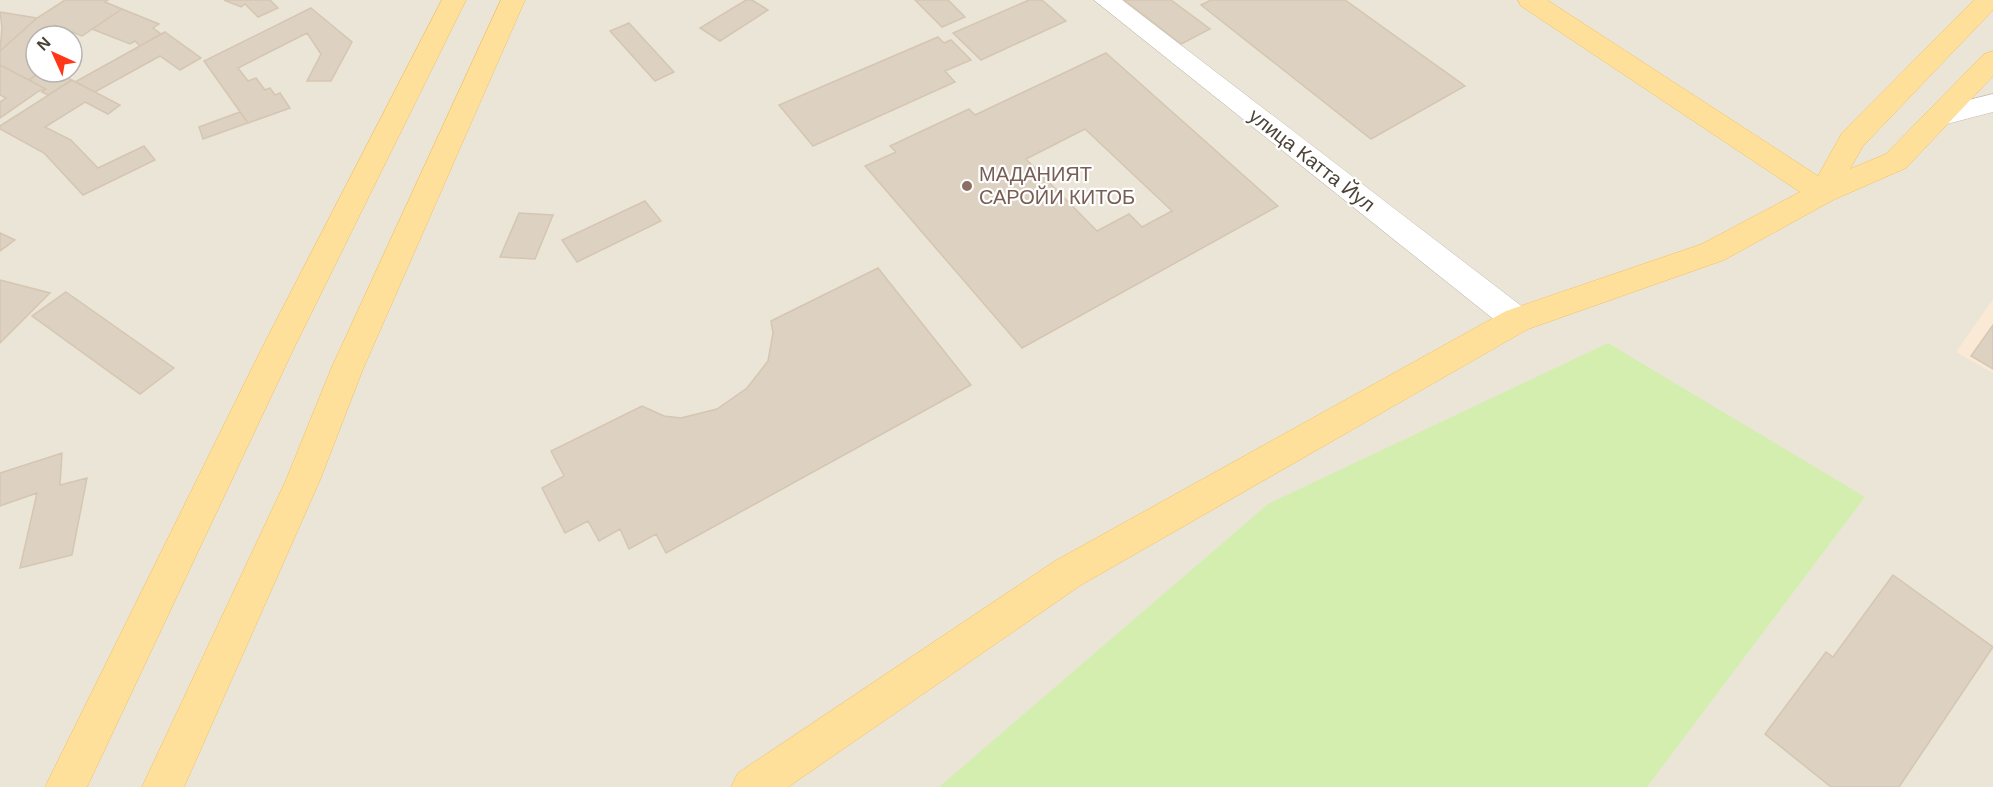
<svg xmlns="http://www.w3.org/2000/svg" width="1993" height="787" font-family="Helvetica,sans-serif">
	<rect width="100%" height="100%" fill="#f7f3eb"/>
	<!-- residential -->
	<path fill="#ebe5d8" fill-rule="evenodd" d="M0,0H1993V787H0ZM36,36H72V72H36Z"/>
	<!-- commercial -->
	<path fill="#f9e9d5" d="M1993,299V373L1956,352Z"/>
	<!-- green -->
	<path fill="#d4eeb0" d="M1608,343L1865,497L1647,787H939L1268,504Z"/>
	<!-- building -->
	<path fill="#ddd1c2" stroke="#d5c6b1" stroke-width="1.5" fill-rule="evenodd" d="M65,0H108L105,2L122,9L82,36L55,25L43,36H36V42L29,48L36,51V72H40L29,80L0,65V51L37,18Z
		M224,0H270L278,8L258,17L245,4L241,7Z
		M746,0H752L768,10L720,41L700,28Z
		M915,0H948L965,17L942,27Z
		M1029,0H1042L1066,21L981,60L953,33Z
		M1124,0H1171L1210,29L1181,44Z
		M1211,0H1345L1465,86L1371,139L1201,5Z
		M311,8L352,42L331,81H307L321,54L307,33L238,68L248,81L256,78L265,90L270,88L275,95L280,93L290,108L248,123L204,61Z
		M122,9L159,24L153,28L161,34L140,46L135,41L130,44L92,29Z
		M0,12L37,18L0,51L2,27Z
		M629,23L674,72L655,81L610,31Z
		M165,32L201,58L180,70L160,56L95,92L75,82Z
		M938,37L944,43L951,40L971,60L945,71L955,82L813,146L779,105Z
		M1106,53L1278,206L1022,348L865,166L896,152L890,146L969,109L975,115ZM1085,129L1172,211L1142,227L1129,214L1097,231L1026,159Z
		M0,65L46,89L39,91L0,118V102L6,98L0,95Z
		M40,72H56L72,80L48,95L42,92L46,89L29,80Z
		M72,80L120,105L108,114L85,102L45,127L71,140L98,168L144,146L155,160L83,195L44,153L0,129V126Z
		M240,112L248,123L203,139L199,127Z
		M645,201L661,221L577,262L562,240Z
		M519,213L553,215L535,259L500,257Z
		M0,233L15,240L0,251Z
		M878,268L971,385L666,553L656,534L629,549L620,529L599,541L588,521L565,533L542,488L564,476L551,451L642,406L664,416L681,418L717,409L747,388L768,361L773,333L771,321Z
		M0,280L50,293L0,343Z
		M66,292L174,368L140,394L32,316Z
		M1993,325V369L1971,356Z
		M62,453L60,485L87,478L72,555L20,568L37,493L0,506V473Z
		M1893,575L1993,647L1899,787H1831L1765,734L1826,652L1833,657Z"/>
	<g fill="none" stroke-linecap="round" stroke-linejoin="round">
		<!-- minor casing -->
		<g stroke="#c4bbac" stroke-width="1">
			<path id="minor" d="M1094,0H1122L1528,311L1533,320L1528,329L1517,332L1506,329Z
				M1993,94V112L1939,126L1929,124L1925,117L1929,110Z"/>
		</g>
		<!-- major casing -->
		<g stroke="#f0c15f" stroke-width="1">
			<path id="major" d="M442,0H466L294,348L87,787H45L262,348Z
				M501,0H525L363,369L320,480L184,787H142L286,480L331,369Z
				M1518,0H1547L1818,176L1842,133L1974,0H1993V10L1863,146L1850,169L1886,154L1984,54L1993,51V76L1906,168L1833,200L1724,260L1528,329L1081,585L788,787H731L738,773L1055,561L1506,311L1702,244L1800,192L1521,6Z"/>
		</g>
		<!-- minor -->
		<use href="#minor" fill="#fff" fill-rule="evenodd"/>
		<!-- major -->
		<use href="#major" fill="#ffe09b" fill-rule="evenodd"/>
	</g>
	<!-- markers -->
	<circle fill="#8d6e63" stroke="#fff" stroke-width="2" cx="967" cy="186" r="6"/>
	<g text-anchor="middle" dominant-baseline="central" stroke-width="4.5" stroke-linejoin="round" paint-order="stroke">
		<!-- street labels -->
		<g font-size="20" fill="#4c4337" stroke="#fff">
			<text transform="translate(1312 160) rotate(38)">улица Катта Йул</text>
		</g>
		<!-- education labels -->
		<g font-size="20" fill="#785e54" stroke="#fff" text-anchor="start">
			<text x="979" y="174">МАДАНИЯТ<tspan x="979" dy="23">САРОЙИ КИТОБ</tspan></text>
		</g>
	</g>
	<!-- north arrow -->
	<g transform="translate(54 54) rotate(315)"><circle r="28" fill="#ffffff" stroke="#b7b4af" stroke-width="1.5"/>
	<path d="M0-4.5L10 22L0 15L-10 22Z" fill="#ff3619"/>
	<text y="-9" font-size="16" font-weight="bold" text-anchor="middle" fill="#4c4337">N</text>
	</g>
</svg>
